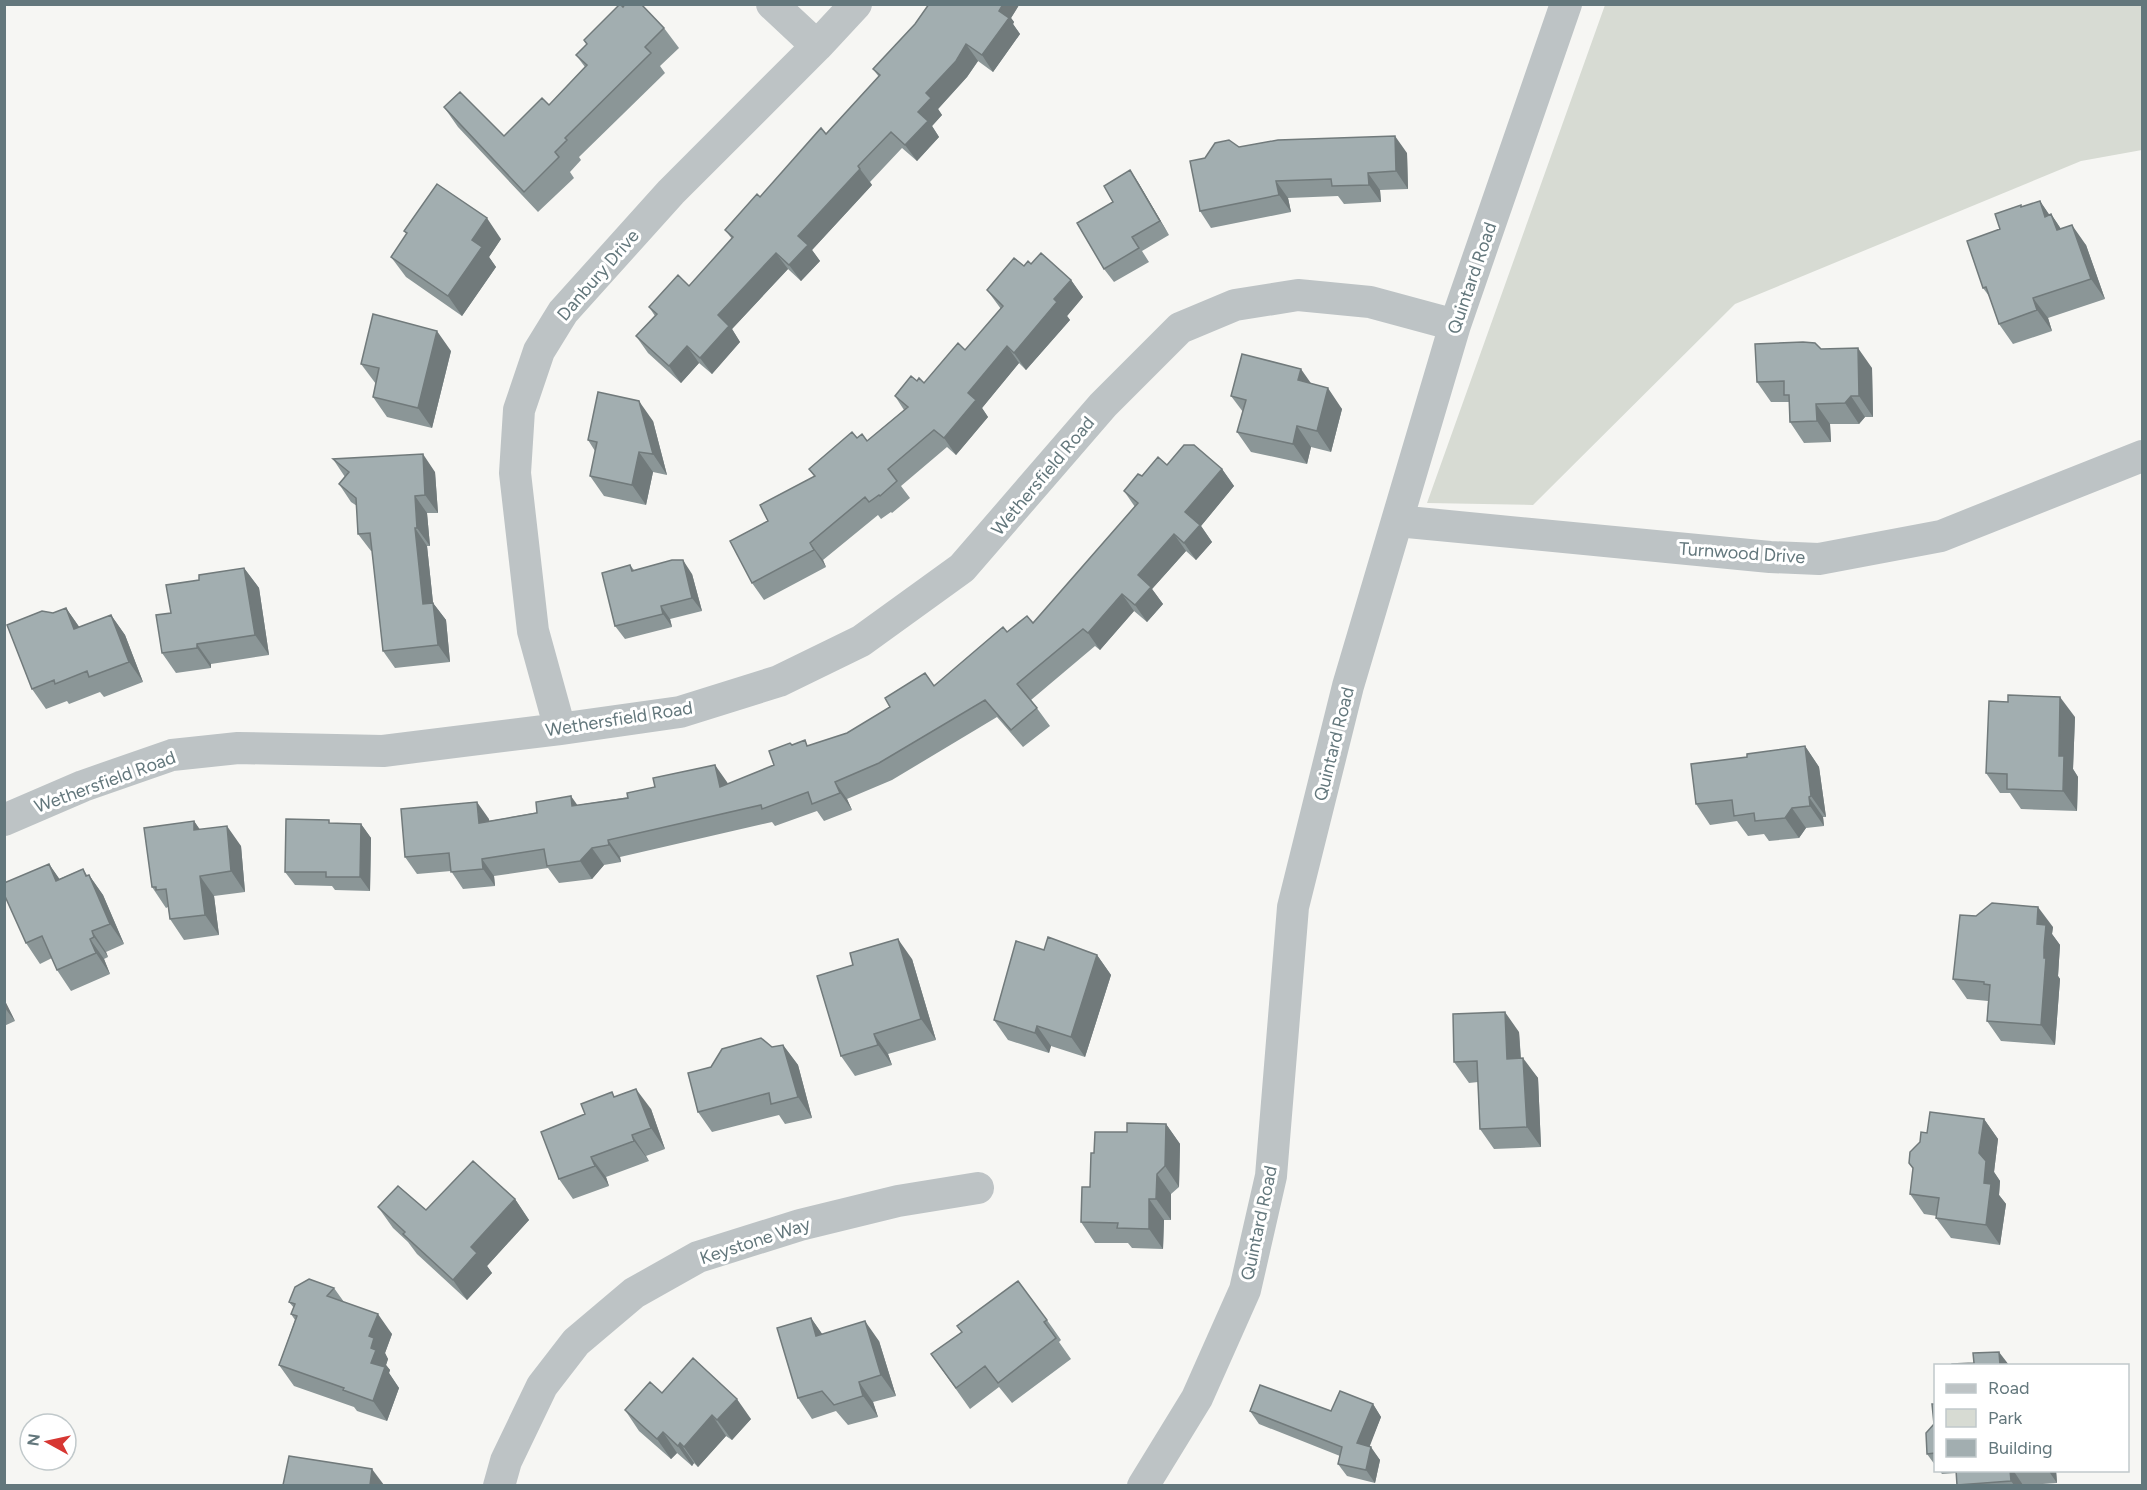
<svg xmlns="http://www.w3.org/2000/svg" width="2147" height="1490" font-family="Figtree,sans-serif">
	<rect width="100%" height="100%" fill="#f6f6f3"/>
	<!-- green -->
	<path fill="#d7dbd3" d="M1605,5H2142V150L2081,161L1735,304L1533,505L1427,503Z"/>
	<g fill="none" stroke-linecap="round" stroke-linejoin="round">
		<!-- street -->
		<path stroke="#bdc3c5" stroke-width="32" d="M772,4L817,46
			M1397,521L1770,557L1819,559L1941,536L2142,456
			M560,729L533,631L515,473L519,410L539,351L563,312L671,192L817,46L856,4
			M4,820L83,786L172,755L238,748L383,751L560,729L680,712L779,681L861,641L962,568L1103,405L1180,328L1235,305L1298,295L1370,302L1455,325
			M499,1486L506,1461L542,1386L576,1342L634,1293L698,1257L800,1225L898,1201L978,1188
			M1143,1486L1197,1398L1245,1290L1271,1176L1293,907L1348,686L1455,325L1566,4"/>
	</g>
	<!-- wall -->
	<path fill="#8b9697" d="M1019,5L1011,18L1014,22L1013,24L1020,34L993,72L978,61L967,77L938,109L942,115L932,126L939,137L917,161L902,148L870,182L872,185L812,250L820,261L801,281L788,269L732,329L740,342L712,374L699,363L681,383L648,353L636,336L655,316L649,307L689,286L732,239L725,230L760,197L826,134L879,77L873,69Z
		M623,7L664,28L679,48L660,66L665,73L579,157L581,160L570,172L574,178L538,212L458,127L444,107L504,136L549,105L585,67L576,55L587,44L584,40Z
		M1239,147L1407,153L1408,189L1380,190L1381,202L1344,204L1338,196L1288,198L1291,212L1211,228L1200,211L1205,158Z
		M1130,170L1139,184L1169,235L1142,251L1149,262L1114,282L1104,269L1113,202Z
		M2040,201L2049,215L2051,214L2061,229L2086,245L2105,299L2048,318L2052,331L2013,344L1999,324L1989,296L1983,288L2000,229L2022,207Z
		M404,231L501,239L489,257L496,267L462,316L406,277L391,257L407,235Z
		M1031,264L1071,280L1083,297L1067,316L1070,320L1026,370L1019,363L982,408L988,417L956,455L947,447L901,486L910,498L892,513L891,512L881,519L878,515L823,560L826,567L764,600L752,583L814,476L809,469L857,438L867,441L904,410L895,396L917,381L924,383L965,350L1001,309L987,290L1024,266Z
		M1821,349L1872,368L1873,417H1865L1859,424H1830L1831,442L1804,443L1790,422L1789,402H1771L1757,382Z
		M451,351L432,428L387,417L373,397L376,384L361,364Z
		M1311,384L1342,409L1331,452L1311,447L1307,464L1251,452L1237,432L1243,412L1231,396Z
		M653,421L667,475L653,472L646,505L604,496L590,476L595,451L588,440Z
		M333,459L435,472L438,513H427L430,546H427L433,603L446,620L450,662L395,668L383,651L372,551H371L358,534L357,506L351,502L339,484L345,477Z
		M1167,465L1222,469L1234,486L1201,526L1212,542L1196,560L1186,551L1152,589L1163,604L1147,622L1134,611L1100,650L1095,646L1031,700L1050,726L1023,747L997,717L892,780L847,799L852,810L824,821L817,811L775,826L772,822L620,857L621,862L604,865L592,879L559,883L548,868L494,876L495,886L463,889L451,871L417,874L405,857L489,819V821L577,805L727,782L728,784L774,765L792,745L809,746L847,733L934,685L1007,632L1033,623L1135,507L1124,491L1142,476Z
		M630,565L634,570L692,574L702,611L670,619L672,627L625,639L615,626Z
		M244,568L259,588L269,655L211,664V668L176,673L162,653L171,613L199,580Z
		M66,608L79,627L111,615L125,635L143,682L104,697L100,692L69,704L67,701L46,709L32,689L53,613Z
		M2075,717L2073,769L2078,777L2077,811L2021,809L2010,793H2000L1986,773Z
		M1805,746L1819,767L1826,817H1823L1824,826L1806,828L1799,838L1769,841L1764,834L1748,836L1737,821L1710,825L1696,804L1747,757Z
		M194,821L199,829L241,846L245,892L214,896L219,935L184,940L170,919L168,907L166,908L152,887Z
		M332,824H361L371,838L370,891L335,890L332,886L295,885L285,872Z
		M49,864L59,879L83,869L87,876L89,875L103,895L124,944L106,952L108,957L104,959L110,974L71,991L57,970L52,958L40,964L26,943Z
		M1976,916L2053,927L2052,934L2060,945L2058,976L2060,979L2055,1045L2001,1041L1987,1021L1988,1001L1967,999L1953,979Z
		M1044,950L1097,955L1111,975L1085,1057L1051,1046L1049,1053L1008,1040L994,1020Z
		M912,959L936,1040L888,1054L892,1065L855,1076L841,1056Z
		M4,999L15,1021L4,1026Z
		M1519,1032L1521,1058L1538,1078L1541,1147L1494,1149L1480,1129L1478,1082L1469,1083L1454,1062Z
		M783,1045L798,1065L812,1118L785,1124L779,1115L712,1132L698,1112L711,1067Z
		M615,1097L651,1109L665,1149L646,1156L649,1161L606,1177L609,1186L573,1199L559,1179L585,1114Z
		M1984,1119L1998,1139L1994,1172L2000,1181L1999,1195L2006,1204L2000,1245L1951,1238L1936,1218L1937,1216L1924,1214L1910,1194L1913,1169L1909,1163L1920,1142L1927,1133Z
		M1166,1124L1180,1144L1179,1187L1171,1194V1220H1164L1163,1249L1132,1248L1128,1243H1095L1081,1222L1090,1187L1094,1153L1127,1132Z
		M515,1199L529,1220L487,1266L492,1273L467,1300L417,1254L408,1242L393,1228L378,1207L426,1210Z
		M334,1288L344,1302L392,1334L385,1353L388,1359L386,1365L390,1370L389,1373L399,1388L387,1421L357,1411L354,1407L294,1386L279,1365L295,1320L291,1314L294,1308L289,1302Z
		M811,1318L822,1334L879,1341L896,1396L873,1402L878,1417L848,1425L836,1411L812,1419L798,1398Z
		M1047,1320L1061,1340L1059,1342L1071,1359L1012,1403L999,1387L970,1409L931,1354Z
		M662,1393L751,1419L732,1440L726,1436L698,1467L694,1463L692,1466L677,1453L671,1459L639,1431L625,1410Z
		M1373,1404L1381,1417L1369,1446L1380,1460L1375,1483L1347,1476L1338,1464L1340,1456L1259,1424L1250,1411H1331Z
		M1935,1404V1465L1927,1454L1934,1424Z
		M1939,1470H2056L2057,1483L2030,1485H1957L1956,1473L1942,1474Z"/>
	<!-- shaded-wall -->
	<path fill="#717a7b" d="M999,4H1019V5L1011,18L1014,22L1013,24L1020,34L993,72L982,55L999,11Z
		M966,44L978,61L967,77L938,109L942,115L932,126L939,137L917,161L905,145L926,93Z
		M1395,136L1407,153L1408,189L1396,171Z
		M860,169L872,185L812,250L820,261L801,281L789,265L798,236Z
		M1130,170L1139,184L1169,235L1160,221Z
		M1368,173L1380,190L1381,202L1369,185Z
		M1276,181L1288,198L1291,212L1279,195Z
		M2040,201L2053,220L2051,214L2065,235L2071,251L2045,217Z
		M487,218L501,239L489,257L496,267L462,316L448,296L472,240Z
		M2072,225L2086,245L2105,299L2091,279Z
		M776,253L788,269L732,329L740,342L712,374L700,358L718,315Z
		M1071,280L1083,297L1067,316L1070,320L1026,370L1014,353L1054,299Z
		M2033,298L2048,318L2052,331L2037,310Z
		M437,331L451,351L432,428L418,408Z
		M687,346L699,363L681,383L669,366Z
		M1007,346L1019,363L982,408L988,417L956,455L944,438L968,393Z
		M1858,348L1872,368L1873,417L1859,396Z
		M1301,369L1315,389L1298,380Z
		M1328,388L1342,409L1331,452L1317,431Z
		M1851,396L1865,417L1859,424L1845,403Z
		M639,401L653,421L667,475L653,454Z
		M1816,404L1830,424L1831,442L1817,421Z
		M1297,426L1311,447L1307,464L1293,444Z
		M639,452L653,472L646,505L632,485Z
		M423,454L435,472L438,513L425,495Z
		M1222,469L1234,486L1201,526L1212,542L1196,560L1184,543L1185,512Z
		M415,496L427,513L430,546L417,528Z
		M415,528L427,546L435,621L423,604Z
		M1174,534L1186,551L1152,589L1163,604L1147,622L1135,605L1138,575Z
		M810,543L823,560L826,567L814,550Z
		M683,560L692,574L702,611L692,598Z
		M244,568L259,588L269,655L255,635Z
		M1122,594L1134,611L1100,650L1088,633Z
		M433,603L446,620L450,662L438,645Z
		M661,606L670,619L672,627L663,614Z
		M66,608L80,628L74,629Z
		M111,615L125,635L143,682L129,662Z
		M197,644L211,664V668L197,648Z
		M2060,697L2075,717L2073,769L2078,777L2077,811L2063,791L2059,756Z
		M1805,746L1819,767L1826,817L1811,796Z
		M715,765L727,782L732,804L720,787Z
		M835,782L847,799L852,810L840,793Z
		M571,796L583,813L572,806Z
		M1809,797L1823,817L1824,826L1810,806Z
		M477,802L489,819L491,840L479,823Z
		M1792,808L1806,828L1799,838L1785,818Z
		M194,821L208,841L194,830Z
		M361,824L371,838L370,891L360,877Z
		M227,826L241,846L245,892L231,871Z
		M608,840L620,857L621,862L609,845Z
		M592,848L604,865L592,879L580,861Z
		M482,859L494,876L495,886L483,869Z
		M49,864L63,884L56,881Z
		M83,869L93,885L89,875L103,895L124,944L110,924Z
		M200,876L214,896L219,935L205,915Z
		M2038,907L2053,927L2052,934L2060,945L2058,976L2060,979L2055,1045L2041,1025L2044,958L2037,924Z
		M92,931L106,952L108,957L94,937Z
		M90,939L104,959L110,974L96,953Z
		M898,939L912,959L936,1040L921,1019Z
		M1097,955L1111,975L1085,1057L1071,1037Z
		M4,999L15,1021L4,1007Z
		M1505,1012L1519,1032L1522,1079L1507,1059Z
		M1037,1026L1051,1046L1049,1053L1035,1033Z
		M874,1034L888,1054L892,1065L878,1045Z
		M783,1045L798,1065L812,1118L798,1097Z
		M1523,1058L1538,1078L1541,1147L1527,1127Z
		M636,1089L651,1109L665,1149L651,1128Z
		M1984,1119L1998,1139L1994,1172L2000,1181L1999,1195L2006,1204L2000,1245L1986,1225L1984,1183L1979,1153Z
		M1166,1124L1180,1144L1179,1187L1165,1166Z
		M632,1135L646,1156L649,1161L634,1141Z
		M591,1157L606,1177L609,1186L595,1166Z
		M1157,1174L1171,1194V1220L1156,1199Z
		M515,1199L529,1220L487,1266L492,1273L467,1300L453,1280L471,1247Z
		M1149,1199L1164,1220L1163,1249L1149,1229Z
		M378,1314L392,1334L385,1353L388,1359L386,1365L390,1370L389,1373L399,1388L387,1421L373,1401L371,1348L369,1336Z
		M811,1318L825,1338L816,1336Z
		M865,1321L879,1341L896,1396L881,1375Z
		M1999,1352L2009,1365H2000Z
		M859,1382L873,1402L878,1417L863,1396Z
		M737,1399L751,1419L732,1440L717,1420Z
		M1373,1404L1381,1417L1366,1456L1357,1443Z
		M712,1415L726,1436L698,1467L684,1447Z
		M663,1432L677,1453L671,1459L657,1439Z
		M680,1443L694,1463L692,1466L678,1446Z
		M1371,1447L1380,1460L1375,1483L1366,1470Z
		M372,1469L384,1485H370Z
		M2010,1470H2013L2023,1485H2014L2011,1481Z
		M2048,1470H2056L2057,1483Z"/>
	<!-- building -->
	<path fill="#a2aeb0" stroke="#717a7b" stroke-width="1.5" d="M620,4L623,7L625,4H641L664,28L645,47L651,53L565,138L567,140L555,152L559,157L524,192L444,107L460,92L504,136L542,98L549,105L587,65L576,55L587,44L584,40Z
		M929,4H1001L1002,6L999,11L1009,18L982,55L966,44L956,61L926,93L931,98L918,112L928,121L905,145L891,132L858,166L860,169L798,236L808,245L789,265L776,253L718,315L729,326L700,358L687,346L669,366L636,336L657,314L649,307L678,275L689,286L733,237L725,230L757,194L760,197L821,128L826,134L880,75L873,69L915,24Z
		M1395,136L1396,171L1368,173L1369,185L1332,186L1331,179L1276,181L1279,195L1200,211L1190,161L1205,158L1215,143L1229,140L1239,147L1278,140Z
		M1130,170L1160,221L1132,237L1139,248L1104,269L1077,223L1113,202L1104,186Z
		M437,184L487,218L472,240L482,247L448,296L391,257L407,233L404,231Z
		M2040,201L2045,217L2051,214L2057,230L2072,225L2091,279L2033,298L2037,310L1999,324L1986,287L1983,288L1967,241L2000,229L1995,214L2021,205V207Z
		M1041,253L1071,280L1054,299L1057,302L1014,353L1007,346L968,393L976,400L944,438L934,430L888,469L897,481L880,496L879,495L869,502L865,497L810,543L814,550L752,583L730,541L768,521L760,505L815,476L809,469L852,432L857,438L862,434L867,441L908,407L895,396L911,376L917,381L919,378L924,383L958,343L965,350L1003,306L987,290L1014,258L1024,266L1028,261L1031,264Z
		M373,314L437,331L418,408L373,397L379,368L361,364Z
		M1803,342L1815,343L1821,349L1858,348L1859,396H1851L1845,403L1816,404L1817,421L1790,422L1789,395H1784V381L1757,382L1755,344Z
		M1242,354L1301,369L1298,380L1328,388L1317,431L1297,426L1293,444L1237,432L1246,400L1231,396Z
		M598,392L639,401L653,454L639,452L632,485L590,476L597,442L588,440Z
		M1184,445H1194L1222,469L1185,512L1200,525L1184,543L1174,534L1138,575L1151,587L1135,605L1122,594L1088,633L1083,629L1017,684L1037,708L1011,730L985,700L879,763L835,782L840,793L812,804L808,792L762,809L761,805L608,840L609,845L592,848L580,861L547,866L544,849L482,859L483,869L451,872L449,853L405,857L401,809L477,802L479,823L537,813L536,802L571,796L572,806L628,798L627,793L655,787L653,778L715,765L720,787L774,765L769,751L790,743L792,745L805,740L807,746L847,733L890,707L885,698L925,673L934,686L1003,627L1007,632L1027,616L1033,623L1138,503L1124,491L1138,474L1142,476L1158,457L1167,465Z
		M423,454L425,495L415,496L417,528H415L423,604L433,603L438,645L383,651L370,533L358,534L356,498L339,484L349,472L333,459Z
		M672,560H683L692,598L661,606L663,614L615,626L602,573L630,565L632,571Z
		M244,568L255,635L197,644V648L162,653L156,615L171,613L166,585L199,580V575Z
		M66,608L74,629L111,615L129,662L89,677L87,671L55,684L54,680L32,689L7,625L42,611L53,613Z
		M2008,695L2060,697L2059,756H2064L2063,791L2007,789V774L1986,773L1989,701L2008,702Z
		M1805,746L1811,796L1809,797L1810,806L1792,808L1785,818L1755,821L1754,813L1734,816L1732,800L1696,804L1691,764L1747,757V754Z
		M286,819L329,820V823L361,824L360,877H326V872H285Z
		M194,821V830L227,826L231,871L200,876L205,915L170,919L166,889L156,890V887H152L144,828Z
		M49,864L56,881L83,869L86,876L89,875L110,924L92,931L94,937L90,939L96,953L57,970L42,936L26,943L4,894V883Z
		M1992,903L2038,907L2037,924L2046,925L2044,947V958H2046L2041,1025L1987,1021L1990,985L1984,984V982L1953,979L1960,915L1976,916Z
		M1048,937L1097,955L1071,1037L1037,1026L1035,1033L994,1020L1016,941L1044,950Z
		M898,939L921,1019L874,1034L878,1045L841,1056L817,976L853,965L850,953Z
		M1505,1012L1507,1059L1523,1058L1527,1127L1480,1129L1477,1061L1454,1062L1453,1014Z
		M761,1038L772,1047L783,1045L798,1097L771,1104L769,1093L698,1112L688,1073L711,1067L722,1049Z
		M636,1089L651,1128L632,1135L634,1141L591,1157L595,1166L559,1179L541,1132L585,1114L581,1104L612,1092L614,1097Z
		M1930,1112L1984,1119L1979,1153L1986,1161L1984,1183L1991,1184L1986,1225L1936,1218L1939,1198L1910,1194L1913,1168L1909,1163L1910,1152L1920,1142L1921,1132L1927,1133Z
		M1127,1123L1166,1124L1165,1166L1157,1174L1156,1199H1149V1229L1117,1228L1118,1223L1081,1222L1082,1187H1090L1091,1153H1094L1095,1132H1127Z
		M473,1161L515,1199L471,1247L477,1253L453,1280L403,1234L405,1232L378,1207L398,1186L426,1210Z
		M309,1279L334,1288L327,1296L378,1314L369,1336L374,1338L371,1348L376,1350L371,1363L385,1367L373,1401L343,1390L344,1388L279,1365L297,1316L291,1314L295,1304L289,1302L295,1287Z
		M1018,1281L1047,1320L1044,1322L1056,1338L998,1383L985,1366L956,1388L931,1354L962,1332L957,1326Z
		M811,1318L816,1336L865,1321L881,1375L859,1382L863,1396L834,1405L822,1391L798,1398L777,1328Z
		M1999,1352L2000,1365H1952V1364L1974,1363L1973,1353Z
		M693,1358L737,1399L717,1420L712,1415L684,1447L680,1443L678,1446L663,1432L657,1439L625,1410L650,1382L662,1393Z
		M1260,1385L1331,1411L1340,1391L1373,1404L1357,1443L1371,1447L1366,1470L1338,1464L1342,1447L1250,1411Z
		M1932,1404H1935V1453L1927,1454L1926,1433L1934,1424Z
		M289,1456L372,1469L370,1485H283Z
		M1956,1470H2010L2011,1481L1957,1485Z"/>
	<g text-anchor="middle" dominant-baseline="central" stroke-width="6" stroke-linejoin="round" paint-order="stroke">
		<!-- street labels -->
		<g font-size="18" fill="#63777c" stroke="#fff">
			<text transform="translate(598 275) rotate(-49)">Danbury Drive</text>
			<text transform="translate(1472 278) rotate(-71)">Quintard Road</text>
			<text transform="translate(1043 476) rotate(-50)">Wethersfield Road</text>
			<text transform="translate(1742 553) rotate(4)">Turnwood Drive</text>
			<text transform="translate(619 719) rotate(-9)">Wethersfield Road</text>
			<text transform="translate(1334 744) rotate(-76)">Quintard Road</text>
			<text transform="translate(105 782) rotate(-20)">Wethersfield Road</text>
			<text transform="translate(1259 1223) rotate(-78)">Quintard Road</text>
			<text transform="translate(755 1241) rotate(-18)">Keystone Way</text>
		</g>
	</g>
	<!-- border -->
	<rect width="2147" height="1490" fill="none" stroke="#63777c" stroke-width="12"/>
	<!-- legend -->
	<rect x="1934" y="1364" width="195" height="108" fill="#ffffff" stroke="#c1c9cb" stroke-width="1.5"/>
	<rect x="1946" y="1384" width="30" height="9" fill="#bdc3c5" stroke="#c1c9cb" stroke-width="1.5"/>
	<text x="1988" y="1394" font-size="18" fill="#63777c">Road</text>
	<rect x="1946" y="1409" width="30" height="18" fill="#d7dbd3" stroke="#c1c9cb" stroke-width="1.5"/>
	<text x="1988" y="1424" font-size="18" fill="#63777c">Park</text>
	<rect x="1946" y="1439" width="30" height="18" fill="#a2aeb0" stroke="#c1c9cb" stroke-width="1.5"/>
	<text x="1988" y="1454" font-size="18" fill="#63777c">Building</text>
	<!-- north arrow -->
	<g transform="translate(48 1442) rotate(278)"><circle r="28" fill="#ffffff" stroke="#c1c9cb" stroke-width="1.5"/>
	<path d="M0-4.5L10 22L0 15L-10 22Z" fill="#d73733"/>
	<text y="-9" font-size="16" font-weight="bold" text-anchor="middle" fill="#63777c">N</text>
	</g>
</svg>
